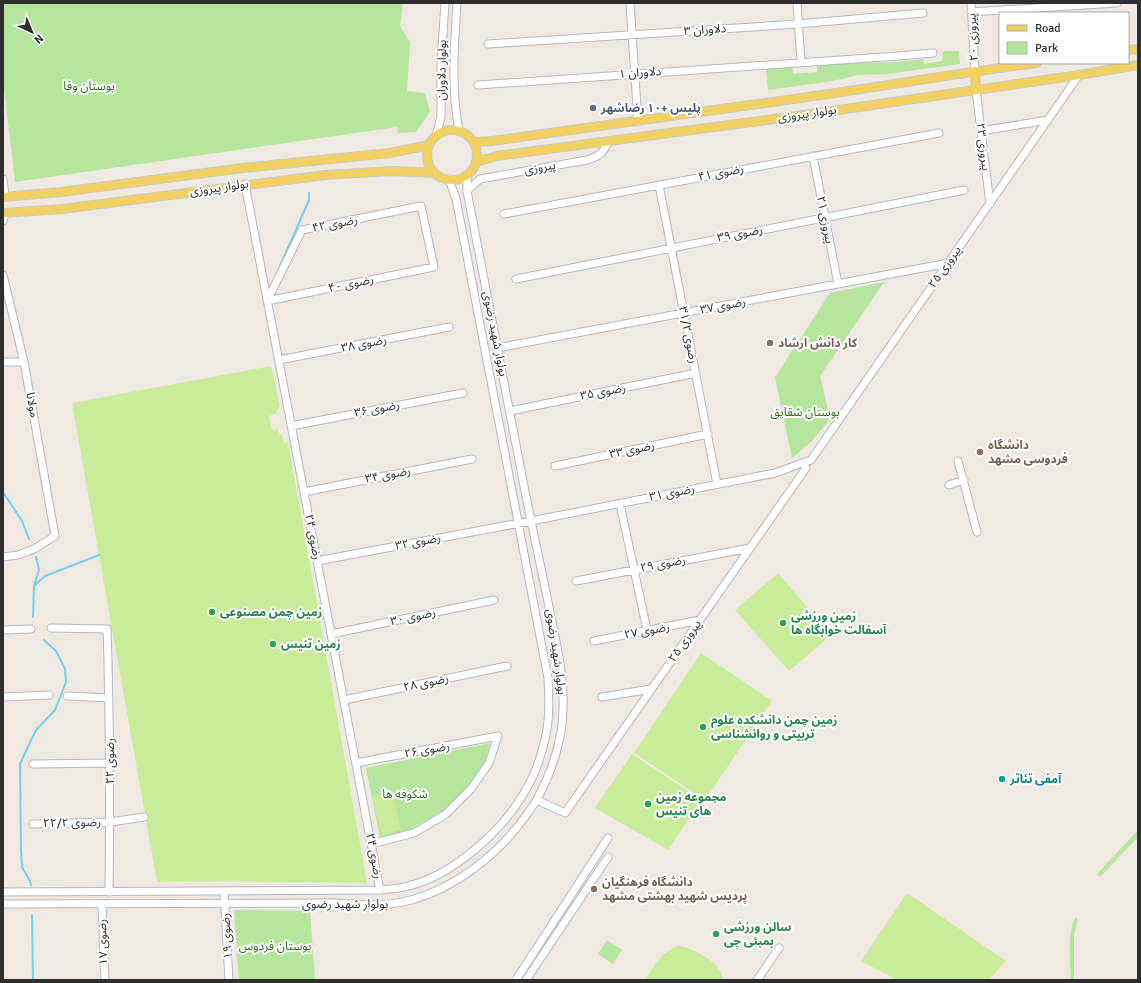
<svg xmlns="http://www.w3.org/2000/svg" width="1141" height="983" font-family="Signika,'Noto Sans Arabic',sans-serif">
	<rect width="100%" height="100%" fill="#efe9e1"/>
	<!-- green -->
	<path fill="#b6e59e" d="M3,3H403L400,26L410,42L407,91L425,93L430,112L416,132L398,133L397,127L15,182L3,81Z
		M943,51H959L960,64L886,74L858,75L833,81L768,90L766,69L792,67L793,74L817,72V64L898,62L923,59L924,64L942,61Z
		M884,282L820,376L830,419L811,442L792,458L775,377L830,293Z
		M490,743L485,761L467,788L442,811L411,829L380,838L366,768Z
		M1138,830V837L1101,876H1098V873Z
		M234,910L310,911L315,980H239Z
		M1076,917L1078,920L1074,936V980H1071C1070,966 1067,928 1076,917Z
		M607,940L622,950L613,964L598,954Z"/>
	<!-- pitch -->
	<path fill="#c9ec9a" d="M271,366L280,406L275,414L269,416L272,430L278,429L280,435H282L284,443L288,442L367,883L224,881L157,882L72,403Z
		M778,573L831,635L789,671L735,610Z
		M701,653L772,701L705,800L634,753Z
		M632,754L701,800L668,850L595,808Z
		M392,791L401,830L382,835L372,796Z
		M907,893L1006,961L989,980H897L861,961Z
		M678,946C690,947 711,958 718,968C721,972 722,976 723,980H645C656,964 659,954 678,946Z"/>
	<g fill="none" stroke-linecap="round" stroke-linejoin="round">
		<!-- stream -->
		<path stroke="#75cff0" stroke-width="2" d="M280,266L309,200V193
			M3,492L22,521L29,539
			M34,586L45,576L99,555
			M33,617L34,586L39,570L36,557
			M31,885L30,881L22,867L21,849L20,764L36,730L55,710L66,682L65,669L56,651L44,640
			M32,915L33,980"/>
		<!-- minor casing -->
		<g stroke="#b4b7c1" stroke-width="9">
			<path id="minor" d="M457,3C456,14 456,26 455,37C453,69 453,100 459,130
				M630,3L638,122
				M797,3L801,62
				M971,3L975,71
				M971,12L1117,3
				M488,44L798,24L923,13
				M478,85L898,56L933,53
				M976,90L990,204
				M981,131L1048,120
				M436,136L441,117V63L445,3
				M813,156L838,284
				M3,179L5,197
				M245,184L380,890
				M659,185L717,484
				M467,191L480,179L587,160C600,156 603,153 609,141
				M421,206L434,267L267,301L302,230Z
				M504,214L939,133
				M3,221L5,213
				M3,275L24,362L55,536L34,549L18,555L3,557
				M516,279L964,190
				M497,348L949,263
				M279,360L449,327
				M3,362H24
				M510,411L696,373
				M291,426L463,393
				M958,461L977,532
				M555,466L708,434
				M949,485L964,480
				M304,492L472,459
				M620,504L647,630
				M317,561L531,521L775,473L811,460L1079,75
				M576,581L750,548
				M51,628L107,629C110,717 110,804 109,892
				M3,630L31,629
				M331,634L494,600
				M594,641L700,620
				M67,696L109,698
				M3,697L49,695
				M602,697L651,689
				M344,700L507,666
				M356,763L498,736L489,763L471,789L446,814L414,833L371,844
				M33,764L110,763
				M537,800L565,813L806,468
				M33,824L110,822L144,817
				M3,892L380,890C389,889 399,889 408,886C452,876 502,831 524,793C534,777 541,757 545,739C550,719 549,698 548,678L456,199L449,179
				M224,892L229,980
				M3,904L333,903C360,905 385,907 411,900C456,888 498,854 525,817C529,811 534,805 537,799C552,772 563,738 563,708C564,678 558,650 552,622C543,575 532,528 523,481C504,384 486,287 467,191V175
				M102,904L105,980
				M516,980L608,838
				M526,980L608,857
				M757,980L779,948"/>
		</g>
		<!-- major casing -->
		<g stroke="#c9c9c9" stroke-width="10">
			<path id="major" d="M1128,50L1138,49
				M975,71L976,90
				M427 155a25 25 0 1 1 50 0a25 25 0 1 1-50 0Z
				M474,142L492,141C595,127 698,113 801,98C880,87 958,73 1037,63
				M476,162L497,156L804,115L1079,75L1138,65
				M3,197L61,192L243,168L390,153L429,145
				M3,213L62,209L325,175L392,171L435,173"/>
		</g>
		<!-- minor -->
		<use href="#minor" stroke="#fff" stroke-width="7"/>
		<!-- major -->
		<use href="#major" stroke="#f2d163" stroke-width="8"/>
	</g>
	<!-- markers -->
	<circle fill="#5c6f8a" stroke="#fff" stroke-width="1.5" cx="593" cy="108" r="4"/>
	<g fill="#8d6e63" stroke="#fff" stroke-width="1.5">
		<circle cx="770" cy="343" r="4"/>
		<circle cx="980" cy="452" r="4"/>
		<circle cx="594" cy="889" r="4"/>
	</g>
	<g fill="#2e9e5b" stroke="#fff" stroke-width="1.5">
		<circle cx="212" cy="612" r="4"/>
		<circle cx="783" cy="623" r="4"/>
		<circle cx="273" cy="644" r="4"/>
		<circle cx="703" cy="727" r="4"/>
		<circle cx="648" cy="804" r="4"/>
		<circle cx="716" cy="934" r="4"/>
	</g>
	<circle fill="#0f9aa8" stroke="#fff" stroke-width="1.5" cx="1002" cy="779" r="4"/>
	<g text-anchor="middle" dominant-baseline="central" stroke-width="4" stroke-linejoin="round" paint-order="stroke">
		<!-- street labels -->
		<g font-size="12" fill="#2e2e2e" stroke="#fff">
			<text transform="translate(705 30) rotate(-4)">دلاوران ۳</text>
			<text transform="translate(973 37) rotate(-93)">پیروزی ۲۰</text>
			<text transform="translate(442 70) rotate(-89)">بولوار دلاوران</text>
			<text transform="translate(640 73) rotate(-4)">دلاوران ۱</text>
			<text transform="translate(807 114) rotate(-8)">بولوار پیروزی</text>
			<text transform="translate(983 147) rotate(83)">پیروزی ۲۳</text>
			<text transform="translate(540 168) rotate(-10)">پیروزی</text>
			<text transform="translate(721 173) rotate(-11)">رضوی ۴۱</text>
			<text transform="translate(219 188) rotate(-8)">بولوار پیروزی</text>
			<text transform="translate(825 220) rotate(79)">پیروزی ۲۱</text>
			<text transform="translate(335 224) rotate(-11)">رضوی ۴۲</text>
			<text transform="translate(740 234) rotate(-11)">رضوی ۳۹</text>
			<text transform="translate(945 267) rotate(-55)">پیروزی ۲۵</text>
			<text transform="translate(351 284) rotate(-12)">رضوی ۴۰</text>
			<text transform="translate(723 306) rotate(-11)">رضوی ۳۷</text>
			<text transform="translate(495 334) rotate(79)">بولوار شهید رضوی</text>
			<text transform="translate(688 335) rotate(79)">رضوی ۳۱/۲</text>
			<text transform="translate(364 344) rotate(-11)">رضوی ۳۸</text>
			<text transform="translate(603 392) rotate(-11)">رضوی ۳۵</text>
			<text transform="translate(32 405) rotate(80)">مولانا</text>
			<text transform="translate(377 409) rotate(-11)">رضوی ۳۶</text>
			<text transform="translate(632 450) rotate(-12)">رضوی ۳۳</text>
			<text transform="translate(388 475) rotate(-11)">رضوی ۳۴</text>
			<text transform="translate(672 493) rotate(-11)">رضوی ۳۱</text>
			<text transform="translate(313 537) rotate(79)">رضوی ۲۴</text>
			<text transform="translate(418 542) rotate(-11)">رضوی ۳۲</text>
			<text transform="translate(663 564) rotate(-11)">رضوی ۲۹</text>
			<text transform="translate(413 617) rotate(-12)">رضوی ۳۰</text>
			<text transform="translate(647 631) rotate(-11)">رضوی ۲۷</text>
			<text transform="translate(685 641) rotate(-55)">پیروزی ۲۵</text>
			<text transform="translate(556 652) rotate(82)">بولوار شهید رضوی</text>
			<text transform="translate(426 683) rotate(-12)">رضوی ۲۸</text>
			<text transform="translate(427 750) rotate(-10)">رضوی ۲۶</text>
			<text transform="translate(110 761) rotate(-90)">رضوی ۲۲</text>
			<text transform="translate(72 823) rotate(-1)">رضوی ۲۲/۲</text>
			<text transform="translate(374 856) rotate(79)">رضوی ۲۴</text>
			<text x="345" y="904">بولوار شهید رضوی</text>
			<text transform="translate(227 936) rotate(-94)">رضوی ۱۹</text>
			<text transform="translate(103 942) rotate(-92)">رضوی ۱۷</text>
		</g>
		<!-- park labels -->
		<g font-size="12" fill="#2c6e1b" stroke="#fff">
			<text x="89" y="86">بوستان وفا</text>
			<text x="805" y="412">بوستان شقایق</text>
			<text x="405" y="794">شکوفه ها</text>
			<text x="275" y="946">بوستان فردوس</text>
		</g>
		<!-- service labels -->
		<g font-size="12" font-weight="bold" fill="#4e5e75" stroke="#fff" text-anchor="start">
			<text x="601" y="108">پلیس +۱۰ رضاشهر</text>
		</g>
		<!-- education labels -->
		<g font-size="12" font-weight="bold" fill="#785e54" stroke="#fff" text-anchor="start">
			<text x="778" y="343">کار دانش ارشاد</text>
			<text x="988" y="445">دانشگاه<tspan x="988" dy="14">فردوسی مشهد</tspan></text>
			<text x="602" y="882">دانشگاه فرهنگیان<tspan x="602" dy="14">پردیس شهید بهشتی مشهد</tspan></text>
		</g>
		<!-- leisure labels -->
		<g font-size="12" font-weight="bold" fill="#27864d" stroke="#fff" text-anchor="start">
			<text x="220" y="612">زمین چمن مصنوعی</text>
			<text x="791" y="616">زمین ورزشی<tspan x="791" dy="14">آسفالت خوابگاه ها</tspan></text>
			<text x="281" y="644">زمین تنیس</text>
			<text x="711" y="720">زمین چمن دانشکده علوم<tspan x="711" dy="14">تربیتی و روانشناسی</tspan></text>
			<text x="656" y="797">مجموعه زمین<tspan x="656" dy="14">های تنیس</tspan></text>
			<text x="724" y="927">سالن ورزشی<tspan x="724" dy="14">بمبئی چی</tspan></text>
		</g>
		<!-- culture labels -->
		<g font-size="12" font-weight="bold" fill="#0d838f" stroke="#fff" text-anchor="start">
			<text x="1010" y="779">آمفی تئاتر</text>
		</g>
	</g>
	<!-- border -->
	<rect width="1141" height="983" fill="none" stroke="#2e2e2e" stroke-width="8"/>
	<!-- legend -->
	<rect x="999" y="12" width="130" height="52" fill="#ffffff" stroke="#ababab"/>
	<rect x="1007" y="25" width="20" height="6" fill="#f2d163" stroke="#ababab"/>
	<text x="1035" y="32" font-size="12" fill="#2e2e2e">Road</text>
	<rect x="1007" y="42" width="20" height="12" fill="#b6e59e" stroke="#ababab"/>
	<text x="1035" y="52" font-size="12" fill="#2e2e2e">Park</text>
	<!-- north arrow -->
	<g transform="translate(32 32) rotate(136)" stroke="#ffffff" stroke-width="3" paint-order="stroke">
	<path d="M0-3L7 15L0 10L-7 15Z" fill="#2e2e2e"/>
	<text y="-6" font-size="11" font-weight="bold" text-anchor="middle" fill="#2e2e2e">N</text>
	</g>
</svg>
